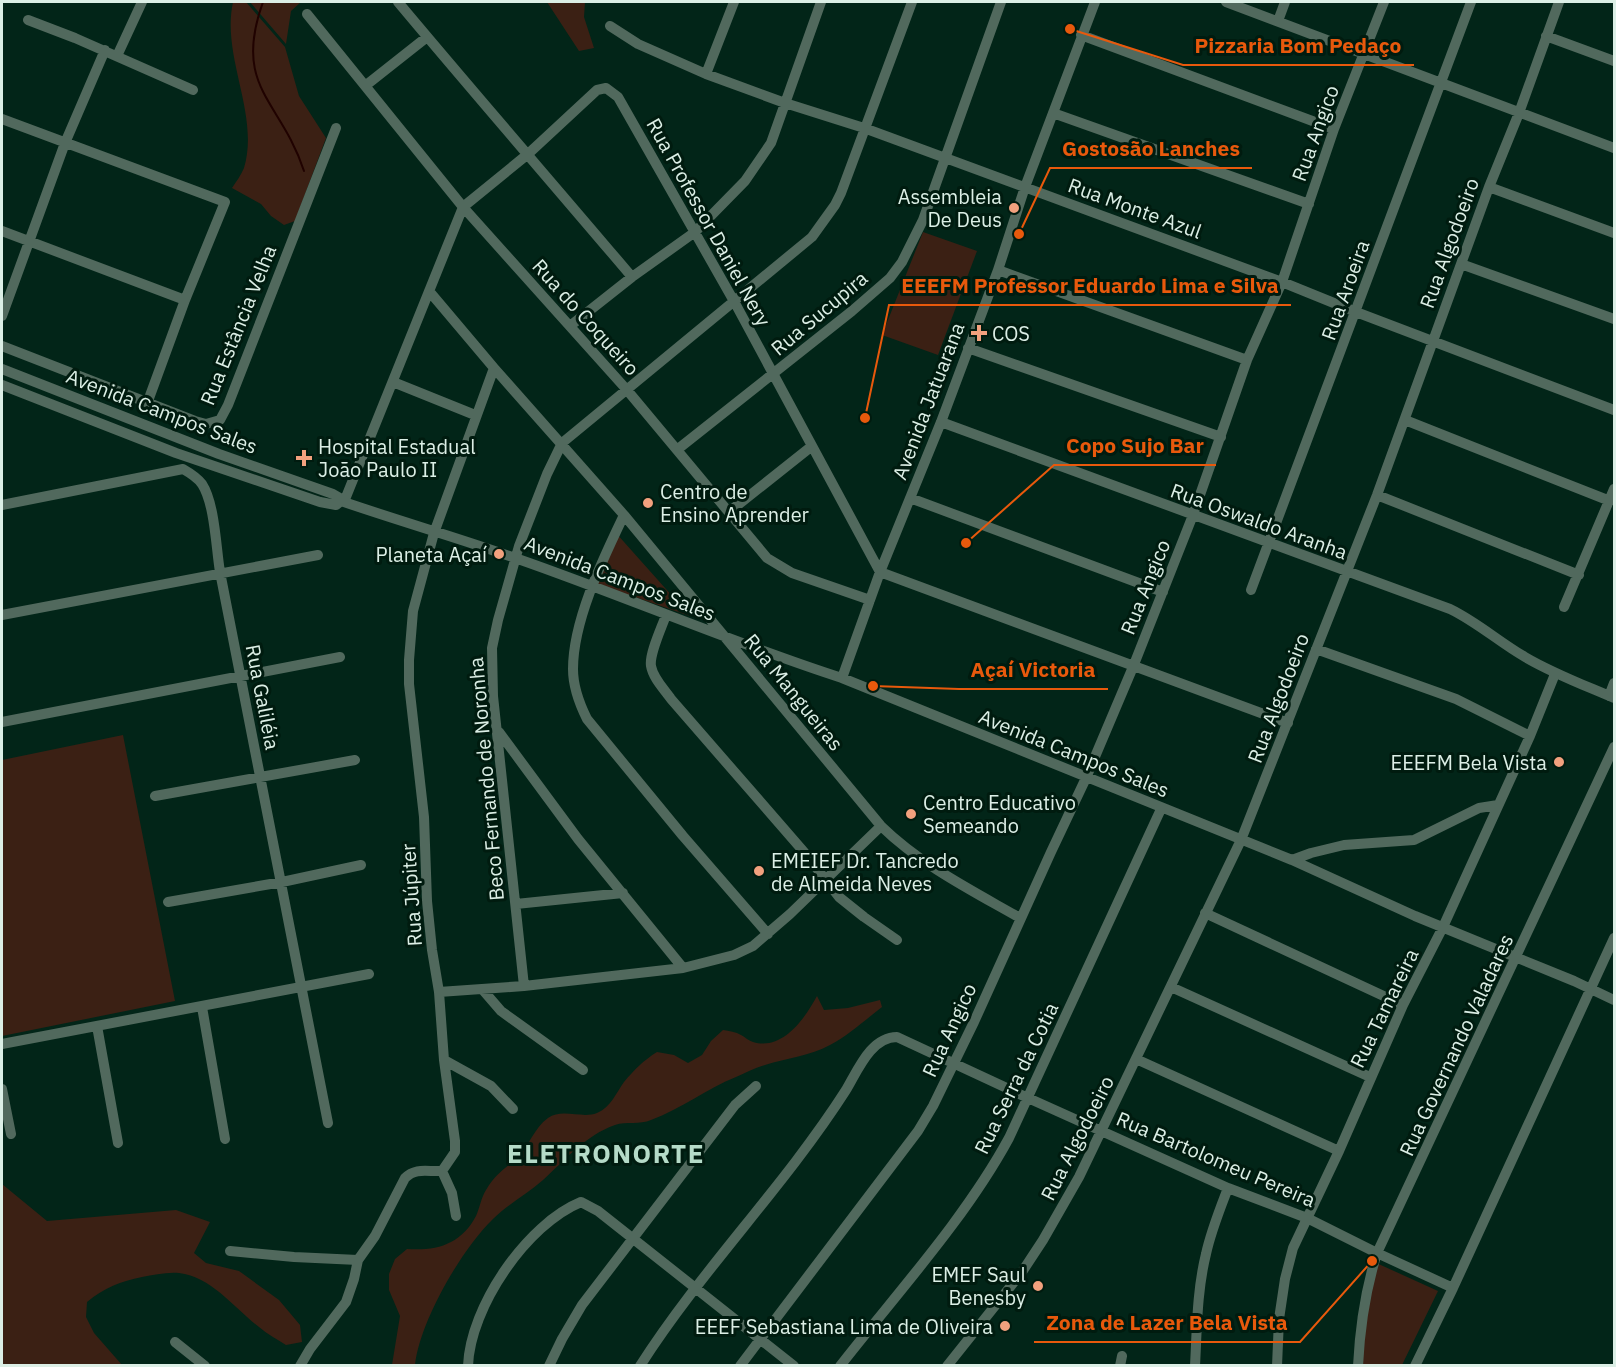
<svg xmlns="http://www.w3.org/2000/svg" width="1616" height="1367" font-family="'IBM Plex Sans',sans-serif">
	<rect width="100%" height="100%" fill="#022518"/>
	<!-- green -->
	<path fill="#3b2014" d="M233,2H246L285,47L299,96L326,138L295,221L284,225L271,216L261,204L232,188C236,182 241,175 244,168C260,114 221,57 233,2Z
		M250,2H301L291,11L286,44Z
		M547,2H585L584,17L594,48L579,51Z
		M923,232L977,251L938,355L882,335Z
		M616,533L690,616L597,584Z
		M123,735L175,1001L2,1036V760Z
		M817,996L824,1010L848,1008L880,1000L882,1007C865,1020 849,1035 830,1045C810,1056 787,1058 765,1065C755,1068 745,1073 736,1077C706,1089 681,1109 651,1120C640,1125 626,1121 615,1125C586,1135 565,1160 543,1180C527,1194 508,1204 493,1219C461,1250 420,1321 415,1365H392L400,1316L389,1290V1274L395,1259L407,1249C438,1251 461,1244 476,1216C480,1207 481,1198 486,1190C496,1173 504,1170 517,1158C529,1146 534,1128 548,1118C562,1108 582,1119 597,1113C611,1107 616,1093 624,1082C634,1070 644,1060 657,1052L674,1055L688,1063L702,1055L711,1041L723,1030C729,1031 736,1032 741,1035C745,1037 749,1041 753,1042C783,1051 805,1018 817,996Z
		M2,1184L47,1221L176,1210L210,1222L194,1253L206,1263L239,1271L279,1300L300,1325L302,1342L286,1345C277,1339 267,1334 259,1327C234,1308 212,1277 179,1273C166,1272 154,1275 142,1277C121,1281 104,1288 87,1302L86,1317L94,1333L122,1365H2Z
		M1372,1261L1438,1291L1402,1365L1358,1366Z"/>
	<g fill="none" stroke-linecap="round" stroke-linejoin="round">
		<!-- stream -->
		<path stroke="#200200" stroke-width="2" d="M263,2C232,88 281,100 304,171"/>
		<!-- minor -->
		<path stroke="#51695d" stroke-width="10" d="M398,2C475,94 554,185 632,277
			M1226,2L1614,148
			M307,14L463,207L627,390L767,558L792,573L870,600
			M28,20L75,38L193,90
			M1278,21L1285,2
			M610,26L638,44L706,74L785,103L864,128L1282,282L1356,312L1614,410
			M1081,35L1334,129
			M1546,36L1614,61
			M117,56L142,2
			M706,74L734,2
			M365,86L427,37
			M1053,113L1309,204
			M2,119L225,202L185,300L148,401
			M1489,187L1614,233
			M2,231L185,300
			M1461,264L1614,319
			M998,270L1247,360
			M429,291L494,368L624,515L881,826C921,865 971,890 1020,918
			M2,316L65,143L105,50
			M570,326L632,277L695,232L745,181L771,143L821,2
			M2,346L195,421L206,424L220,420L228,405L336,128
			M968,348L1221,437
			M2,369L219,454L333,494L340,498L341,501C399,521 459,538 518,559C627,597 733,643 842,678L1292,860L1415,916L1574,981L1614,1000
			M393,382L475,415
			M2,385L176,453L320,502L336,505L341,501
			M1405,420L1610,501
			M941,422L1450,609C1477,622 1499,642 1525,657C1554,674 1584,685 1614,698
			M678,449L852,311L890,278L902,262L923,220L1001,2
			M1377,495L1579,575
			M910,498L1163,592
			M344,502L463,207L528,154L597,90L606,88L618,97L735,303L880,572L1288,723
			M2,505L183,469C190,473 197,477 202,484C215,504 216,548 220,572L328,1123
			M729,512L812,446
			M624,515C603,559 573,620 573,669C573,687 579,703 587,719L683,836L768,934
			M1251,590L1471,2
			M1564,607L1614,489
			M2,615L318,555
			M666,615C662,627 649,654 651,666C653,678 664,689 671,699L804,852L839,897L864,917L897,940
			M1316,649L1456,699L1530,736
			M842,678L880,572L941,422L998,270L1025,187L1095,2
			M1609,696L1614,683
			M2,722L340,657
			M499,732L578,839L683,968
			M155,796L355,760
			M1292,860L1311,853L1344,845L1414,840L1479,808L1498,805
			M168,902L282,882L361,865
			M516,904L623,893
			M1205,913L1403,1005
			M524,986L493,696L492,648L498,620L519,546L547,474L562,443L812,237L835,205L841,193L912,2
			M1171,987L1370,1077
			M482,989L501,1011L583,1070
			M439,992L524,986L683,968L734,955L753,946L790,914L881,826
			M202,1007L225,1139
			M97,1026L118,1143
			M2,1044L369,974
			M1136,1059L1339,1151
			M444,1060L491,1086L513,1109
			M2,1089L11,1134
			M442,1171L452,1193L456,1216
			M230,1251L294,1257L358,1260
			M175,1342L205,1366
			M300,1366L310,1349L346,1302L354,1279L358,1260L375,1236L405,1178C416,1167 428,1172 442,1171L455,1152V1141L444,1060L439,992L432,950L427,901L424,817L409,684V660L413,611L434,533L494,368
			M468,1366C470,1307 527,1224 581,1202L598,1211L794,1366
			M549,1366L562,1339L582,1305L735,1105L756,1086
			M640,1366C702,1269 784,1187 846,1090C858,1070 871,1037 897,1037L1028,1098L1228,1188L1307,1218L1377,1253L1453,1288
			M740,1366L918,1131L933,1106L974,1022L1051,852L1086,778L1133,667L1193,515L1247,360L1282,282L1334,129L1384,2
			M840,1366C897,1293 965,1219 1009,1138L1161,809
			M947,1366L1022,1272L1043,1240L1079,1177L1241,840L1377,495L1489,187L1519,113L1559,2
			M1120,1366L1122,1356
			M1195,1366C1197,1328 1197,1290 1206,1254C1211,1231 1220,1209 1228,1188
			M1277,1366L1279,1319L1285,1279L1293,1248L1339,1151L1403,1005L1443,927L1530,736L1555,674
			M1358,1366C1360,1326 1365,1291 1377,1253L1614,747
			M1415,1366L1453,1288L1614,938"/>
	</g>
	<!-- markers -->
	<g fill="#f2a17e" stroke="#001b0f" stroke-width="2">
		<circle cx="1014" cy="208" r="6"/>
		<path d="M976 324h6v6h6v6h-6v6h-6v-6h-6v-6h6z"/>
		<path d="M301 449h6v6h6v6h-6v6h-6v-6h-6v-6h6z"/>
		<circle cx="648" cy="503" r="6"/>
		<circle cx="499" cy="554" r="6"/>
		<circle cx="1559" cy="762" r="6"/>
		<circle cx="911" cy="814" r="6"/>
		<circle cx="759" cy="871" r="6"/>
		<circle cx="1038" cy="1286" r="6"/>
		<circle cx="1005" cy="1326" r="6"/>
	</g>
	<g text-anchor="middle" dominant-baseline="central" stroke-width="6" stroke-linejoin="round" paint-order="stroke">
		<!-- street labels -->
		<g font-size="20" fill="#dcefe6" stroke="#001b0f">
			<text transform="translate(1315 133) rotate(-70)">Rua Angico</text>
			<text transform="translate(1135 208) rotate(20)">Rua Monte Azul</text>
			<text transform="translate(709 222) rotate(61)">Rua Professor Daniel Nery</text>
			<text transform="translate(1449 243) rotate(-70)">Rua Algodoeiro</text>
			<text transform="translate(1345 290) rotate(-70)">Rua Aroeira</text>
			<text transform="translate(819 313) rotate(-40)">Rua Sucupira</text>
			<text transform="translate(586 317) rotate(48)">Rua do Coqueiro</text>
			<text transform="translate(238 325) rotate(-68)">Rua Estância Velha</text>
			<text transform="translate(928 401) rotate(-69)">Avenida Jatuarana</text>
			<text transform="translate(162 411) rotate(21)">Avenida Campos Sales</text>
			<text transform="translate(1259 521) rotate(20)">Rua Oswaldo Aranha</text>
			<text transform="translate(620 578) rotate(21)">Avenida Campos Sales</text>
			<text transform="translate(1145 587) rotate(-68)">Rua Angico</text>
			<text transform="translate(794 692) rotate(51)">Rua Mangueiras</text>
			<text transform="translate(263 697) rotate(79)">Rua Galiléia</text>
			<text transform="translate(1278 698) rotate(-69)">Rua Algodoeiro</text>
			<text transform="translate(1074 753) rotate(22)">Avenida Campos Sales</text>
			<text transform="translate(486 779) rotate(-95)">Beco Fernando de Noronha</text>
			<text transform="translate(411 895) rotate(-94)">Rua Júpiter</text>
			<text transform="translate(1384 1008) rotate(-64)">Rua Tamareira</text>
			<text transform="translate(949 1030) rotate(-65)">Rua Angico</text>
			<text transform="translate(1456 1045) rotate(-65)">Rua Governando Valadares</text>
			<text transform="translate(1016 1078) rotate(-64)">Rua Serra da Cotia</text>
			<text transform="translate(1077 1138) rotate(-63)">Rua Algodoeiro</text>
			<text transform="translate(1216 1159) rotate(23)">Rua Bartolomeu Pereira</text>
		</g>
		<!-- poi labels -->
		<g font-size="20" fill="#dcefe6" stroke="#001b0f" text-anchor="end">
			<text x="1002" y="196">Assembleia<tspan x="1002" dy="23">De Deus</tspan></text>
			<text x="992" y="333" text-anchor="start">COS</text>
			<text x="318" y="446" text-anchor="start">Hospital Estadual<tspan x="318" dy="23">João Paulo II</tspan></text>
			<text x="660" y="491" text-anchor="start">Centro de<tspan x="660" dy="23">Ensino Aprender</tspan></text>
			<text x="487" y="554">Planeta Açaí</text>
			<text x="1547" y="762">EEEFM Bela Vista</text>
			<text x="923" y="802" text-anchor="start">Centro Educativo<tspan x="923" dy="23">Semeando</tspan></text>
			<text x="771" y="860" text-anchor="start">EMEIEF Dr. Tancredo<tspan x="771" dy="23">de Almeida Neves</tspan></text>
			<text x="1026" y="1274">EMEF Saul<tspan x="1026" dy="23">Benesby</tspan></text>
			<text x="993" y="1326">EEEF Sebastiana Lima de Oliveira</text>
		</g>
		<!-- district labels -->
		<g font-size="26" font-weight="bold" letter-spacing="1.5" fill="#b5dbc8" stroke="#001b0f">
			<text x="606" y="1153">ELETRONORTE</text>
		</g>
	</g>
	<!-- callouts -->
	<path fill="none" stroke="#e8590c" stroke-width="2" d="M1070 29L1183 65H1414M1019 234L1050 168H1252M865 418L889 305H1291M966 543L1054 465H1216M873 686L959 689H1108M1372 1261L1300 1342H1034"/>
	<g fill="#e8590c" stroke="#001b0f" stroke-width="2">
		<circle cx="1070" cy="29" r="6"/>
		<circle cx="1019" cy="234" r="6"/>
		<circle cx="865" cy="418" r="6"/>
		<circle cx="966" cy="543" r="6"/>
		<circle cx="873" cy="686" r="6"/>
		<circle cx="1372" cy="1261" r="6"/>
	</g>
	<g font-size="21" text-anchor="middle" font-weight="bold" fill="#e8590c" stroke="#001b0f" stroke-width="6" stroke-linejoin="round" paint-order="stroke">
		<text x="1298" y="53">Pizzaria Bom Pedaço</text>
		<text x="1151" y="156">Gostosão Lanches</text>
		<text x="1090" y="293">EEEFM Professor Eduardo Lima e Silva</text>
		<text x="1135" y="453">Copo Sujo Bar</text>
		<text x="1033" y="677">Açaí Victoria</text>
		<text x="1167" y="1330">Zona de Lazer Bela Vista</text>
	</g>
	<!-- border -->
	<rect width="1616" height="1367" fill="none" stroke="#dcefe6" stroke-width="6"/>
</svg>
